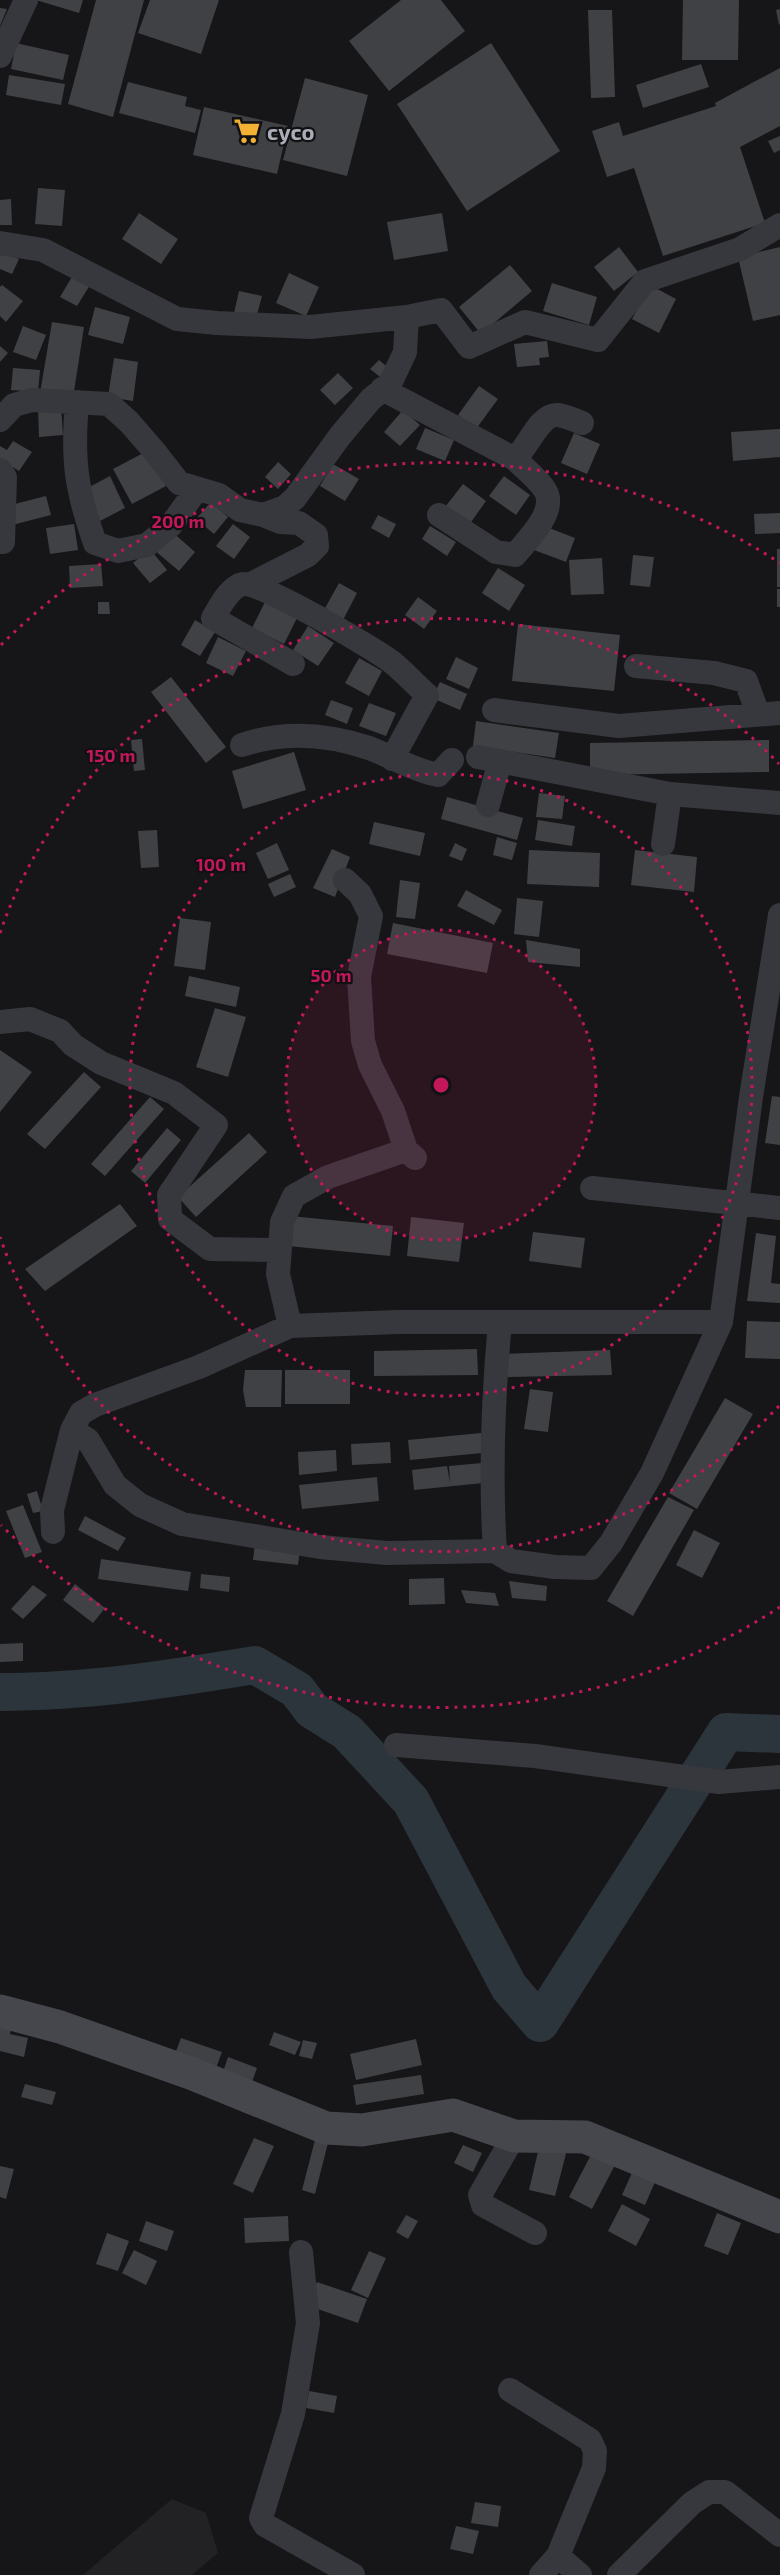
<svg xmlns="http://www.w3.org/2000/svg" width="780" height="2575" font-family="'Exo 2',sans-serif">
	<rect width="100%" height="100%" fill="#161618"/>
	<!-- built -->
	<path fill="#222225" d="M172,2499L206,2513L218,2553L192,2575H83Z"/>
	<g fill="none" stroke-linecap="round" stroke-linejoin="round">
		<!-- river -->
		<path stroke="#2c353c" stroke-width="38" d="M0,1692C86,1692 170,1679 255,1665L297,1690L312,1710L347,1732L411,1801L509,1987L540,2023L726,1732L780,1734"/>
	</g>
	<!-- building -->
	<path fill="#404145" d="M36,0H83L79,13Z
		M96,0H144L113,117L68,104Z
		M150,0H219L201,54L138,33Z
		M401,0H441L465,31L389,91L349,41Z
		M683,0H739L738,60H682Z
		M0,8L7,9L0,26Z
		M780,9V24L779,25L776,10Z
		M588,10H612L615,97L591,98Z
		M16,43L69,55L63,80L11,69Z
		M491,43L560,151L467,211L397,104Z
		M701,64L709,87L643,108L636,85Z
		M780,68V126L740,147L765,223L663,256L634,168L607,177L592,131L619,122L623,136L716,106L715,103Z
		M9,75L65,84L61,105L6,95Z
		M305,78L368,95L347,176L283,160Z
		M128,82L187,97L185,106L201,110L195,133L119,113Z
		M204,107L288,126L277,174L193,155Z
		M780,136V150L774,153L768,141Z
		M38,188L65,190L62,226L35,224Z
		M11,199L12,225H0V200Z
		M139,213L178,239L161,264L122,239Z
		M442,213L448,251L394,260L387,222Z
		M619,247L638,272L614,291L594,267Z
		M780,247V315L753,321L738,257Z
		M0,251L19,259L12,274L0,269Z
		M510,265L532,291L481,334L459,307Z
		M289,273L319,287L306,316L276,303Z
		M73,275L90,285L77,306L60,297Z
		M552,283L597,297L589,325L543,311Z
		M2,285L23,301L6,322L0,316V287Z
		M650,285L676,299L659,333L632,319Z
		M239,291L262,296L256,318L234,313Z
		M95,307L130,317L123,344L88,335Z
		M52,322L84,327L73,398L40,393Z
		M23,326L46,335L36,360L13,352Z
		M547,341L549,357L539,358L540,365L517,367L514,344Z
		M0,346L8,353L0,362Z
		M114,358L138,362L133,401L108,397Z
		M379,360L392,371L384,380L370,369Z
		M13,368L40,370L38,392L11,390Z
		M338,373L353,388L335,405L320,390Z
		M479,386L498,399L476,429L458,415Z
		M61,407L63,435L39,437L38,408Z
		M403,410L420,425L400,446L384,432Z
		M425,428L454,440L445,461L416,449Z
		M780,429V457L733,461L731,432Z
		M574,433L600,444L587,474L561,463Z
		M13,441L32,452L19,471L0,459V446L7,450Z
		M147,451L166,486L132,504L113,469Z
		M278,462L291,474L278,489L265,477Z
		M333,464L359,479L345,501L320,486Z
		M110,476L125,508L98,522L82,491Z
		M504,476L530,495L516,515L489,496Z
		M463,484L486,501L469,525L445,507Z
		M46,496L51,515L12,525L7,506Z
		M211,502L228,517L214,534L196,519Z
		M780,513V533L755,534L754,514Z
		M378,515L396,524L389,538L371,528Z
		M74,524L78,550L50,554L46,528Z
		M233,524L250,537L234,559L216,546Z
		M430,526L456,542L447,556L422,539Z
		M544,526L575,538L566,562L534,550Z
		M170,530L195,552L179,571L153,549Z
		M150,549L167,570L150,583L133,563Z
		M777,549H780V587H777Z
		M633,555L654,557L650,587L630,585Z
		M602,558L604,594L571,595L569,560Z
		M101,564L103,586L70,588L69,566Z
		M498,568L525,585L509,611L482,593Z
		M339,583L357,593L343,620L324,610Z
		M777,589H780V607H777Z
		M418,597L437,611L424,629L405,615Z
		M98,602H109L110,614H98Z
		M265,602L297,618L284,644L252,628Z
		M195,620L215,632L200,656L181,645Z
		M518,624L620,635L614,691L512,681Z
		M308,626L334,643L318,666L293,650Z
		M218,637L246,651L233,676L206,663Z
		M456,657L478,668L469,689L446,679Z
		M359,658L382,671L369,696L345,683Z
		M171,677L226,747L206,763L151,692Z
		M440,682L467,694L460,710L432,698Z
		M331,700L353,708L347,724L325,715Z
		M369,703L396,713L386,736L359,726Z
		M476,721L559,733L555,758L473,746Z
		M142,739L145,770L134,771L131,740Z
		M769,740V772L590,775V743Z
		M294,752L306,790L243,809L232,771Z
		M539,793L565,796L562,819L536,817Z
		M447,797L523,818L517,840L441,819Z
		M538,820L575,826L572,846L535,840Z
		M374,822L425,833L420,856L369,844Z
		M157,830L159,867L141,868L138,831Z
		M497,837L517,843L512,860L493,855Z
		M277,843L289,870L268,879L256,853Z
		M455,843L467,849L462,861L449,856Z
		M332,849L350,857L335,897L313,888Z
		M529,850L600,853L599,887L527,884Z
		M635,850L697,857L694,892L631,885Z
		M290,874L296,887L274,897L268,884Z
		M400,880L420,883L415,919L396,917Z
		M466,890L502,910L494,925L457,906Z
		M517,898L543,901L539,937L514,934Z
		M180,918L211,922L205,970L174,966Z
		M393,923L493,943L487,973L387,954Z
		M526,940L580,949V967L528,962Z
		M189,976L240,987L236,1007L185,996Z
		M215,1008L246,1017L228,1077L196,1067Z
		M0,1050L32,1072L0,1112Z
		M84,1072L101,1087L45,1149L27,1134Z
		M772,1096L780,1097V1145L765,1143Z
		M150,1097L164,1109L105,1176L91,1164Z
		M167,1128L181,1140L145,1183L131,1171Z
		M249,1133L267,1152L196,1217L178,1197Z
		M120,1204L137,1226L45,1291L25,1269Z
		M290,1216L393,1226L390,1256L288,1246Z
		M411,1217L464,1223L459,1262L407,1256Z
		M533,1232L585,1238L581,1268L529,1261Z
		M756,1233L776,1236L771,1283L780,1284V1303L747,1301Z
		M747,1321L780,1322V1359L745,1358Z
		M477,1349L478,1375L374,1376V1351Z
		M610,1350L612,1375L505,1377L502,1354Z
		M245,1370H282L281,1407H246L243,1390Z
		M285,1370H350V1404H285Z
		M530,1389L553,1392L548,1432L524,1429Z
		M725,1398L753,1414L697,1509L669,1493Z
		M481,1433L482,1453L410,1460L408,1440Z
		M390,1442L391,1463L352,1465L351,1444Z
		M336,1450L337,1471L299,1475L298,1452Z
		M482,1463L483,1483L414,1490L412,1470L447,1466L450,1483L449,1466Z
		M377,1477L379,1501L302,1509L299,1485Z
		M37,1491L43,1511L33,1513L27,1494Z
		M668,1497L694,1510L633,1616L607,1601Z
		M23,1505L42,1552L25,1558L6,1511Z
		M85,1516L126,1538L118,1551L78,1530Z
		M694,1530L720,1543L702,1578L676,1565Z
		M255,1543L300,1548L298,1565L253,1560Z
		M101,1559L191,1572L188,1591L98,1579Z
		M201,1574L230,1577L229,1592L200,1588Z
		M444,1578L445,1604L409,1605V1579Z
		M509,1581L547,1586L546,1601L512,1598Z
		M75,1584L105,1608L93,1623L63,1600Z
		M33,1585L47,1595L23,1619L11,1609Z
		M461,1590L495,1593L499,1606L466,1603Z
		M23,1643V1661L0,1662V1644Z
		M0,2021L12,2024L10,2034L28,2038L24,2057L0,2051Z
		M274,2032L301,2042L295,2055L269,2045Z
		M181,2038L222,2052L216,2068L175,2054Z
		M416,2039L422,2065L356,2080L350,2054Z
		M303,2040L317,2043L312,2059L299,2056Z
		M228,2057L257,2068L252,2082L223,2072Z
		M421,2075L424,2094L356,2105L353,2085Z
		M25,2084L56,2092L52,2105L21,2097Z
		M316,2136L329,2139L315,2194L302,2190Z
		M254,2138L274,2146L253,2193L233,2184Z
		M541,2139L568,2146L555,2196L529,2190Z
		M463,2145L482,2153L473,2172L454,2163Z
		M593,2151L616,2163L592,2209L569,2197Z
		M0,2166L14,2169L6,2199L0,2197Z
		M635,2166L658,2175L645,2205L622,2195Z
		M622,2204L650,2219L636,2246L608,2231Z
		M717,2213L741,2223L728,2255L704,2246Z
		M406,2215L418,2221L408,2239L396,2232Z
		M288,2216L289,2241L245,2243L244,2218Z
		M146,2221L174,2231L167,2251L139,2241Z
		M107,2233L129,2241L118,2271L96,2264Z
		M134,2250L157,2261L146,2285L122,2273Z
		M369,2251L386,2258L368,2298L351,2290Z
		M317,2282L367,2299L358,2323L309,2306Z
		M309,2391L337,2396L334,2413L306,2408Z
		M475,2502L501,2506L498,2527L471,2523Z
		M456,2526L479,2531L473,2554L450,2549Z"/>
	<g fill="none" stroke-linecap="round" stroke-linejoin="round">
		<!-- street -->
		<path stroke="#37383d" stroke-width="24" d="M0,56L26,0
			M0,243L43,250L177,319L217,323L310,327L407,317L441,310L469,347L525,322L598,340L645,281L740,249L780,225
			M382,389L515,459C528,447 540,413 558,415C566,416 575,420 582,423
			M77,402C72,460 76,489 95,543L118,551L147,545L171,525L197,489
			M0,420L14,405L32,400L109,404L129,422L155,452L179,483L219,495L240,510L263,515L285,507L295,498L340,436L371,399L390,384L405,352L407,317
			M0,470L5,477L3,542
			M439,515L496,552L515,555C527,540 558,511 545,490C538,479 525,469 515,459
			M251,584L308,555L317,546L316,535L299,523L280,522L263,515
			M293,664L213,618C220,607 229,587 243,584C260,581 375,649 393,663C405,673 416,685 427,695L392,759
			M636,666L714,673L746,681L758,714
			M494,710L619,726L780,713
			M242,745C283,731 327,734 369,748C393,757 413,770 438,775L452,760
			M478,757L670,794
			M488,805L500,761
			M663,844L670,794L780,803
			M345,880L360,894L371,916L359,977L363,1041L370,1065L393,1111L406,1150L415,1158
			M0,1022L30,1019L60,1031L73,1045L101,1063L174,1093L216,1125L169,1195L170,1219L210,1249L278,1250
			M592,1188L780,1208
			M500,1322C493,1398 490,1474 495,1551L511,1561L555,1567L591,1568L611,1543L652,1473L721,1322L751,1097L780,915
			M290,1326L278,1274L282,1222L294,1196L328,1177L406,1150
			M72,1430L88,1440L115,1485L140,1505L182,1524L320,1547L387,1553L495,1551
			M53,1532L52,1510L72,1430L81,1413L95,1405L199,1367L290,1326L398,1322H721
			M396,1745L535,1756L719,1782L780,1777
			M514,2136L480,2195L483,2205L535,2233
			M301,2252L308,2323L293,2414L261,2518L265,2525L353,2575
			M510,2390L590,2440L595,2451L594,2468L558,2556L541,2575
			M558,2556L580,2575
			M619,2575L692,2503L709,2492H725L780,2535"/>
		<!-- secondary -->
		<path stroke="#45474d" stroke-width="33" d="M0,2011L60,2027L193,2074L326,2128L362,2130L453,2115L514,2136L585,2137L780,2217"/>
	</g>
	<!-- distance rings -->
	<circle cx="441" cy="1085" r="155" fill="#c2185b" fill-opacity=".12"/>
	<g fill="none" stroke="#c2185b" stroke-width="3" stroke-dasharray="3 6">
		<circle cx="441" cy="1085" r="155"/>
		<circle cx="441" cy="1085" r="311"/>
		<path d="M779 1406A466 466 0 0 1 0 1237M0 933A466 466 0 0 1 779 764"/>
		<path d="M780 1607A622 622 0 0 1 1 1525M1 645A622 622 0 0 1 780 563"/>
	</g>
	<!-- icons -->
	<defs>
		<g id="supermarket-bare" transform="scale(2.07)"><path d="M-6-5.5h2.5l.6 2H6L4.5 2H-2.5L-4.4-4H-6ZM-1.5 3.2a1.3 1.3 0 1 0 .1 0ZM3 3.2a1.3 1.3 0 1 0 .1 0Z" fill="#f2b134" stroke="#111113" stroke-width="2.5" paint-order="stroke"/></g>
	</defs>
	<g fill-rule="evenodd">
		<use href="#supermarket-bare" x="247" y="131"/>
	</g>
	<g text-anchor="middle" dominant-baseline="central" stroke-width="4.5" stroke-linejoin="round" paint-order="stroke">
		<!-- poi labels -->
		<g font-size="22" font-weight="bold" fill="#a8adb8" stroke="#111113" text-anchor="start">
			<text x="267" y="131">cyco</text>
		</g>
	</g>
	<circle cx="441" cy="1085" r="9" fill="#c2185b" stroke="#111113" stroke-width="3"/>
	<g font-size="18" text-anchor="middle" font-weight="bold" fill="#c2185b" stroke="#111113" stroke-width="4.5" stroke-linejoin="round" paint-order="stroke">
		<text x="178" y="528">200 m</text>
		<text x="111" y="762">150 m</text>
		<text x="221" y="871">100 m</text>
		<text x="331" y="982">50 m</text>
	</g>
</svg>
